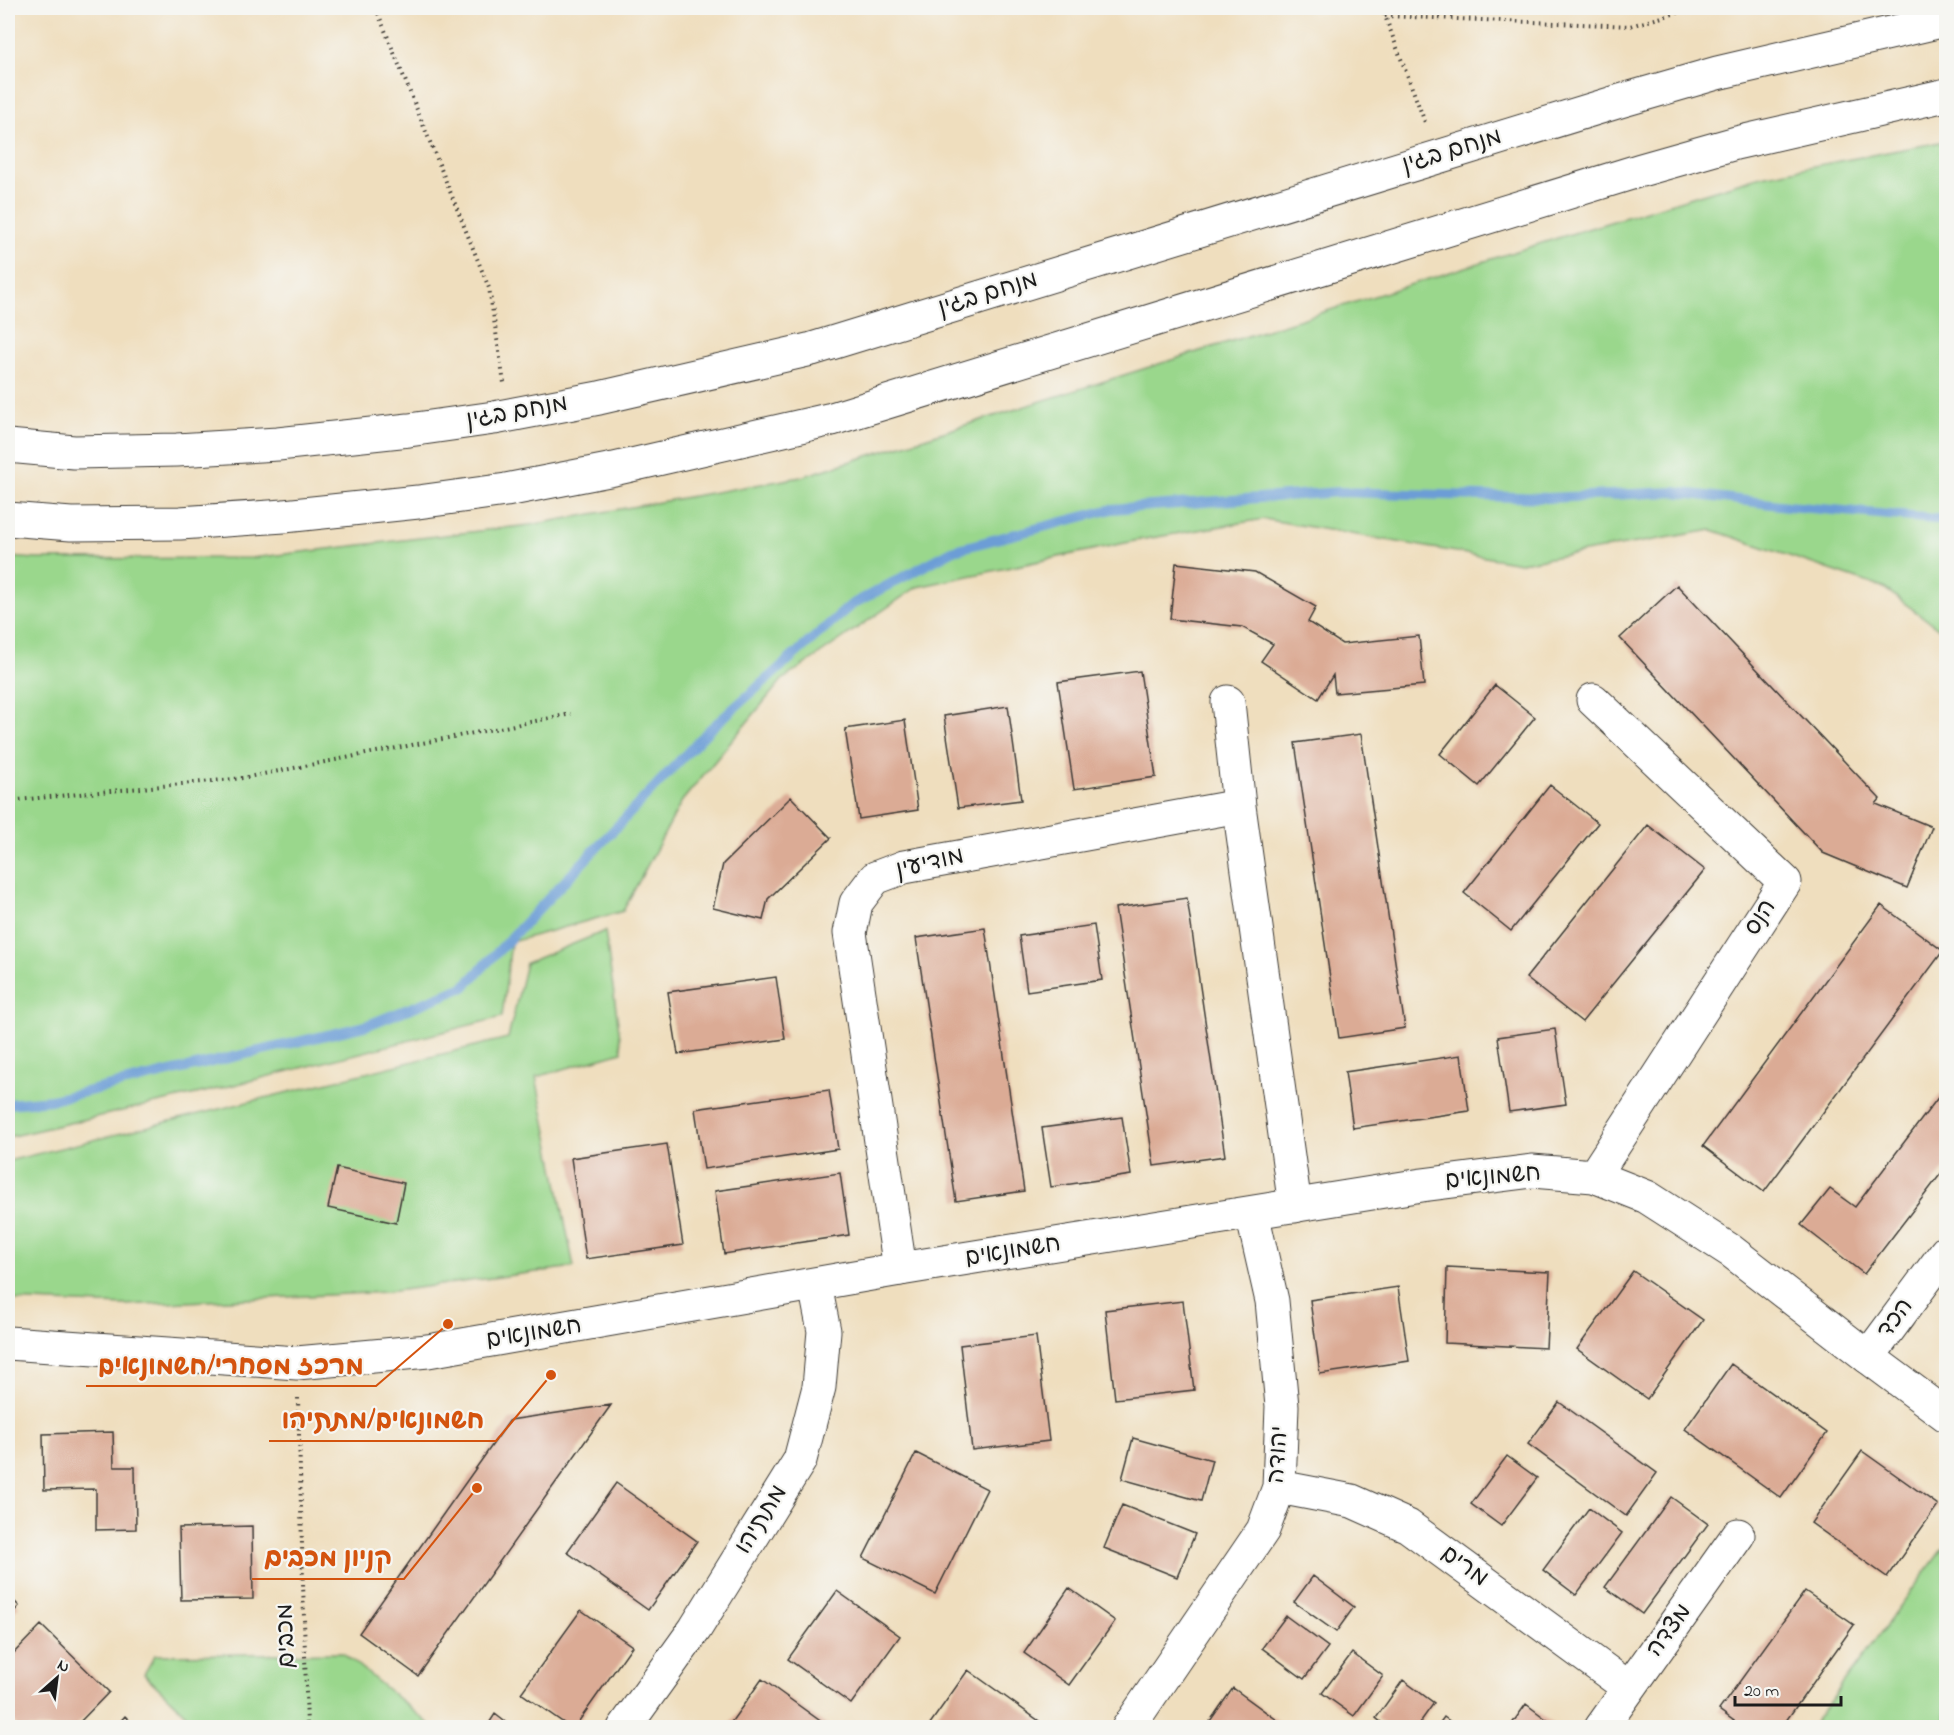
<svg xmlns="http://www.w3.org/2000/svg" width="1954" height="1735" font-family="'Indie Flower','Playpen Sans Hebrew',sans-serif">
	<rect width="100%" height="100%" fill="#f6f6f2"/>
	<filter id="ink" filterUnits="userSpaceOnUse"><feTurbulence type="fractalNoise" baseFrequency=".0167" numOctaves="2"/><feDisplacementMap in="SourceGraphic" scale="12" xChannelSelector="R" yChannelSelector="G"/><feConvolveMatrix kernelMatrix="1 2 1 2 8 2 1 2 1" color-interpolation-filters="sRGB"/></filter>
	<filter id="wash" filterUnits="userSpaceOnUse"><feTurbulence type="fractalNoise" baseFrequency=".008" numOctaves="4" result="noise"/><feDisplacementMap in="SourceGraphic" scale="24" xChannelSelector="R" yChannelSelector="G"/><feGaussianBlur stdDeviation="1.35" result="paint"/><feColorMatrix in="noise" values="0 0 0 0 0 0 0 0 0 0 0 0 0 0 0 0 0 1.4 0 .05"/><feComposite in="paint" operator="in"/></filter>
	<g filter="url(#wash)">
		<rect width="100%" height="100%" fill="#efdebe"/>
		<!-- green -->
		<path fill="#9ad78c" stroke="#5b7a54" stroke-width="1.5" d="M1946,141V634L1884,588L1712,530L1520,563L1264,519L1139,540L917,587L782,680L682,801L623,911L511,942L502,1017L218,1089L8,1137V557L37,559L252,558L530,525L801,477L1561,237L1761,176Z
			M605,931L622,1052L536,1077L574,1267L387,1292L125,1305L8,1300V1161L508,1038L526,963Z
			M1946,1544V1727H1811Z
			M343,1653L433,1727H199L144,1674L155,1655Z"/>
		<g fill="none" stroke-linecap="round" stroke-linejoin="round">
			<!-- stream -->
			<path stroke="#6c9dd6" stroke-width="10" d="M8,1104L51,1100L365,1026L464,987L709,730L851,605L954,550L1112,509L1339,492L1548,498L1674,492L1788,506L1946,520"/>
		</g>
		<g id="blocks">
			<!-- building -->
			<path fill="#dbab95" d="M1176,563L1255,572L1316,607L1308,622L1342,644L1419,636L1424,685L1335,693L1333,675L1318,699L1261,661L1273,644L1242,627L1170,619Z
				M1677,585L1880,799L1876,804L1932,827L1907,888L1823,853L1620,638Z
				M1140,671L1156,777L1074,789L1058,682Z
				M1495,685L1535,717L1479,786L1440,754Z
				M1008,706L1021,800L958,808L944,716Z
				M905,720L918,810L859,819L845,729Z
				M1361,734L1405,1028L1339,1038L1295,743Z
				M1550,785L1598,823L1511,931L1464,893Z
				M791,797L831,838L768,899L763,920L713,908L723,864Z
				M1648,825L1705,870L1582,1022L1526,978Z
				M1187,898L1225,1156L1154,1166L1115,908Z
				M1881,905L1943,951L1764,1192L1703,1146Z
				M1094,925L1102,980L1027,991L1019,936Z
				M985,928L1024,1191L956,1201L916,938Z
				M776,977L785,1039L678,1054L668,992Z
				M1555,1029L1566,1104L1509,1112L1498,1037Z
				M1461,1055L1469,1111L1353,1128L1345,1072Z
				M1946,1087V1167L1864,1274L1801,1225L1830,1189L1855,1207Z
				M829,1090L838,1149L704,1169L695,1109Z
				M1122,1117L1131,1175L1051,1187L1042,1128Z
				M667,1144L683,1245L586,1259L571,1158Z
				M337,1168L404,1183L396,1223L328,1208Z
				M840,1173L849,1235L724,1254L715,1191Z
				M1447,1267L1550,1272L1546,1348L1445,1343Z
				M1633,1271L1703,1320L1647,1399L1577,1349Z
				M1398,1287L1409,1361L1320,1374L1310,1300Z
				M1183,1301L1194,1390L1115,1399L1105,1310Z
				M1036,1336L1049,1441L972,1450L960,1345Z
				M1731,1364L1827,1433L1781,1498L1685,1429Z
				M1559,1402L1657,1473L1626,1516L1528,1444Z
				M611,1405L418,1676L359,1633L510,1420Z
				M113,1432L114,1467H135L136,1529L96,1530V1489L44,1490L43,1434Z
				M1133,1438L1212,1460L1201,1501L1122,1479Z
				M1862,1451L1938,1505L1887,1577L1811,1523Z
				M916,1453L987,1489L935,1594L863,1558Z
				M1507,1456L1537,1478L1501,1526L1471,1504Z
				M616,1483L697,1541L648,1610L567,1552Z
				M1671,1497L1708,1524L1642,1614L1605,1587Z
				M1122,1505L1195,1534L1177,1577L1104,1548Z
				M1589,1508L1622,1533L1576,1595L1543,1570Z
				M252,1526L253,1599L181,1600L179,1528Z
				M1313,1576L1354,1607L1336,1632L1294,1602Z
				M1069,1588L1115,1621L1069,1685L1024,1653Z
				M837,1591L900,1636L851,1704L788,1659Z
				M1805,1591L1854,1625L1781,1728H1744L1719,1710Z
				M8,1595L19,1606L8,1618Z
				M581,1610L632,1646L574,1728H571L521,1693Z
				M1286,1616L1328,1647L1304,1679L1262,1648Z
				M41,1625L109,1692L74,1728H19L8,1716V1659Z
				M1352,1653L1383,1676L1354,1716L1322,1693Z
				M968,1670L1039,1721L1034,1728H927Z
				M762,1679L830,1728H727Z
				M1403,1680L1434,1703L1416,1728H1388L1376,1718Z
				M1233,1688L1281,1723L1278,1728H1219L1210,1721Z
				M1526,1704L1558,1728H1509Z
				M495,1714L513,1728H486Z
				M125,1716L137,1728H114Z
				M1444,1717L1459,1728H1436Z"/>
		</g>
	</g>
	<g filter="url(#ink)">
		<use href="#blocks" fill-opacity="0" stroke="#3c3934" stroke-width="1.5"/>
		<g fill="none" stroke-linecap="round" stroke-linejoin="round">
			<!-- minor casing -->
			<g stroke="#3c3934" stroke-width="35">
				<path id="minor" d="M1593,700L1785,882L1594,1176
					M1228,702L1239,806L1295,1206
					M900,1269L850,933L856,903L875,878L904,867L1239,806
					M1868,1357L1946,1252
					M1279,1487L1352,1501L1408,1526L1629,1688
					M624,1728L695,1629L800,1460L819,1387L824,1331L815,1285
					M1128,1728L1263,1530L1279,1487L1282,1406L1272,1301L1252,1213
					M1601,1728L1738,1535"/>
			</g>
			<!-- tertiary casing -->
			<g stroke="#3c3934" stroke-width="35">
				<path id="tertiary" d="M8,1343L297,1363L428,1351L900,1269L1422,1185L1532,1171L1594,1176L1647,1197L1731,1251L1868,1357L1946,1415"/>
			</g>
			<!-- secondary casing -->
			<g stroke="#3c3934" stroke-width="35">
				<path id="secondary" d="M8,446L74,452L177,450L278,444L409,430L494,418L599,398L812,349L1620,101L1717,73L1946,20
					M8,519L71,524L180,523L284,516L418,502L506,490L614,469L832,419L1641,170L1736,143L1946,95"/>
			</g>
			<!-- path -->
			<path stroke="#3c3934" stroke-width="4" stroke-dasharray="1.5 4.5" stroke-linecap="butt" d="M376,8L489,288L504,383
				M1382,8L1426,125
				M1385,16L1630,26L1695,8
				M8,801L243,778L571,714
				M298,1398L307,1728"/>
			<!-- minor -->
			<use href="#minor" stroke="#fff" stroke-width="33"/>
			<!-- tertiary -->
			<use href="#tertiary" stroke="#fff" stroke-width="33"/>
			<!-- secondary -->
			<use href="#secondary" stroke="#fff" stroke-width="33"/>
		</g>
	</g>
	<g text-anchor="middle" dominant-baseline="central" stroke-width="4.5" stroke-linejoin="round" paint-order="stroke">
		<!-- street labels -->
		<g font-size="24" fill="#1c1c1c" stroke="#f6f6f2">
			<text transform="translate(1452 152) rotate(-17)">מנחם בגין</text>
			<text transform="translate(988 295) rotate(-17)">מנחם בגין</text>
			<text transform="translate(517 413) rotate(-10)">מנחם בגין</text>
			<text transform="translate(930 864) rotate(-13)">מודיעין</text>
			<text transform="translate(1761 918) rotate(-57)">הנס</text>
			<text transform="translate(1493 1178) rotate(-5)">חשמונאים</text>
			<text transform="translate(1013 1252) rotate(-9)">חשמונאים</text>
			<text transform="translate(1896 1319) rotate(-53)">הכד</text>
			<text transform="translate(534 1334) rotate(-9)">חשמונאים</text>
			<text transform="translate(1279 1455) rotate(-86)">יהודה</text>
			<text transform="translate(762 1520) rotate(-58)">מתתיהו</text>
			<text transform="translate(1464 1567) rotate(36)">מרים</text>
			<text transform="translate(1670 1631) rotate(-54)">מצדה</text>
			<text transform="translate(287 1636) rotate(-92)">מכבים</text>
		</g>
	</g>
	<!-- callouts -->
	<path fill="none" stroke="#d4530e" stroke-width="2" d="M448 1324L376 1386H86M551 1375L496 1441H269M477 1488L404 1579H252"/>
	<g fill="#d4530e" stroke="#f6f6f2" stroke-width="2">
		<circle cx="448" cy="1324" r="6"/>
		<circle cx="551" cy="1375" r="6"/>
		<circle cx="477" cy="1488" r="6"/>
	</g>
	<g font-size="26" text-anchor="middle" font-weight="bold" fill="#d4530e" stroke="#f6f6f2" stroke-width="4.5" stroke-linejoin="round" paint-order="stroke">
		<text x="231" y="1374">מרכז מסחרי/חשמונאים</text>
		<text x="383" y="1428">חשמונאים/מתתיהו</text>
		<text x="328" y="1566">קניון מכבים</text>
	</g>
	<!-- margin -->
	<rect width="1954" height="1735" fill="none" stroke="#f6f6f2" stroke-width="30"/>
	<!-- north arrow -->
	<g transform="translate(57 1678) rotate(28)" stroke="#f6f6f2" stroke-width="4.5" paint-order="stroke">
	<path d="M0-4.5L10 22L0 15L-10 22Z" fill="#1c1c1c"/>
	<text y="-9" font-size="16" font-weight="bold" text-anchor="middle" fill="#1c1c1c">N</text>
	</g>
	<!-- scale -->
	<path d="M1735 1696v9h106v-9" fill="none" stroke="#1c1c1c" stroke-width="3"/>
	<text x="1744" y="1696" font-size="18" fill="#1c1c1c" stroke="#f6f6f2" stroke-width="4.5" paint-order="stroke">20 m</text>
</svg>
